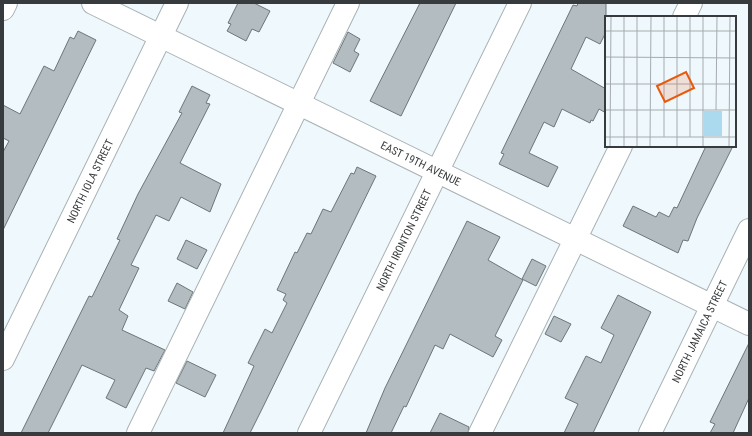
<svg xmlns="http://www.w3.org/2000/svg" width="752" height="436" font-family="'Roboto Condensed',sans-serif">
	<rect width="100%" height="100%" fill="#eff8fc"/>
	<!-- building -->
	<path fill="#b3bcc0" stroke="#6d7578" d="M238,3H254L270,11L259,32L252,29L246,41L227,31L231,24L228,23Z
		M420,3H456L401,116L370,101Z
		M578,3H606V32L600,44L586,37L571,69L606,89V113L599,109L593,121L591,120L590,123L562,109L554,127L544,122L529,153L558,167L548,187L499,164L504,154L501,153L573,5L577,6Z
		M78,31L96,40L3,230V152L9,141L3,138V105L20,114L44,66L54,71L70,37L74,39Z
		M348,32L360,39L354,51L359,54L350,72L333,63Z
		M192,86L210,95L206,103L210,104L180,163L221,184L210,212L181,197L169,221L156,215L131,265L139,268L119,310L128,316L122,330L165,350L154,371L146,368L126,408L106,398L115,380L82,365L48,433H21L89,296L92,297L120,240L117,239L138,194L182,113L179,112Z
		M706,146H733L697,218L688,241L683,240L678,253L623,226L633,206L656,217L659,212L669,217L674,207L677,208Z
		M357,167L376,176L262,409L250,433H223L254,366L248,363L265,329L272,333L287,303L283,300L286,294L277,290L295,252L297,253L307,233L311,234L323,209L331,212L351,173L354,174Z
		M467,221L500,237L488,260L523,280L495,336L502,340L493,357L450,334L443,349L435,345L406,407L404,406L391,433H366L385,388Z
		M186,240L207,250L197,269L177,259Z
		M532,259L546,266L536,286L522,279Z
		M177,283L193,292L185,309L168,301Z
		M618,295L651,312L593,433H564L578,404L565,398L586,356L601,363L614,335L601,328Z
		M554,316L571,324L561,342L545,334Z
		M749,343V398L733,433H710L715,424L710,422Z
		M187,361L216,375L205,397L176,383Z
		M440,413L469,427L468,433H430Z"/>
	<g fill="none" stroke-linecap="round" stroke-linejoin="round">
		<!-- minor casing -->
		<g stroke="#a9b2b5" stroke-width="24">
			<g id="minor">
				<path id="s1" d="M93,3L749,324"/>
				<path d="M3,9L6,3"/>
				<path d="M684,17L691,3"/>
				<path id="s2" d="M3,359L177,3"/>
				<path d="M138,433L348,3"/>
				<path id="s3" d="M309,433L520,3"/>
				<path d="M480,433L621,146"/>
				<path id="s4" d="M650,433L749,230"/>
			</g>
		</g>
		<!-- minor -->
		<use href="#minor" stroke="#fff" stroke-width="22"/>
	</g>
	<g text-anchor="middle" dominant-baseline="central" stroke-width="4" stroke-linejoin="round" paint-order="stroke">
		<!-- street labels -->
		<g font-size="11" fill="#383b3d" stroke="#fff">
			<text stroke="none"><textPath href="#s1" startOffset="365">EAST 19TH AVENUE</textPath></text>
			<text stroke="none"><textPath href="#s2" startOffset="198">NORTH IOLA STREET</textPath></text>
			<text stroke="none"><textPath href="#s3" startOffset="215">NORTH IRONTON STREET</textPath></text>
			<text stroke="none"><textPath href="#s4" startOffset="113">NORTH JAMAICA STREET</textPath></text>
		</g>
	</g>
	<!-- overview -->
	<g transform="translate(605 16)">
		<rect width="131" height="131" fill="#eff8fc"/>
		<path d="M99,95H117V120H99Z" fill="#abd9ed"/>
		<path fill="none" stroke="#a6acb0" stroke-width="1" d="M19,0V131M0,15H131M0,41L131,42M0,68H131M0,94H131M111,94L112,0M0,121H131M59,121V0M85,121V0M5,131L6,0M32,131V0M45,131L46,0M72,131V0M98,131V0M124,131L125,0"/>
		<path fill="#e8590c" fill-opacity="0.15" stroke="#e8590c" stroke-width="2" d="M81,56L89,72L60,86L52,70Z"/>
		<rect width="131" height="131" fill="none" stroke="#383b3d" stroke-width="2"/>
	</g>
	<!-- border -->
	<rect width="752" height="436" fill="none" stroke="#383b3d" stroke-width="8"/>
</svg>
